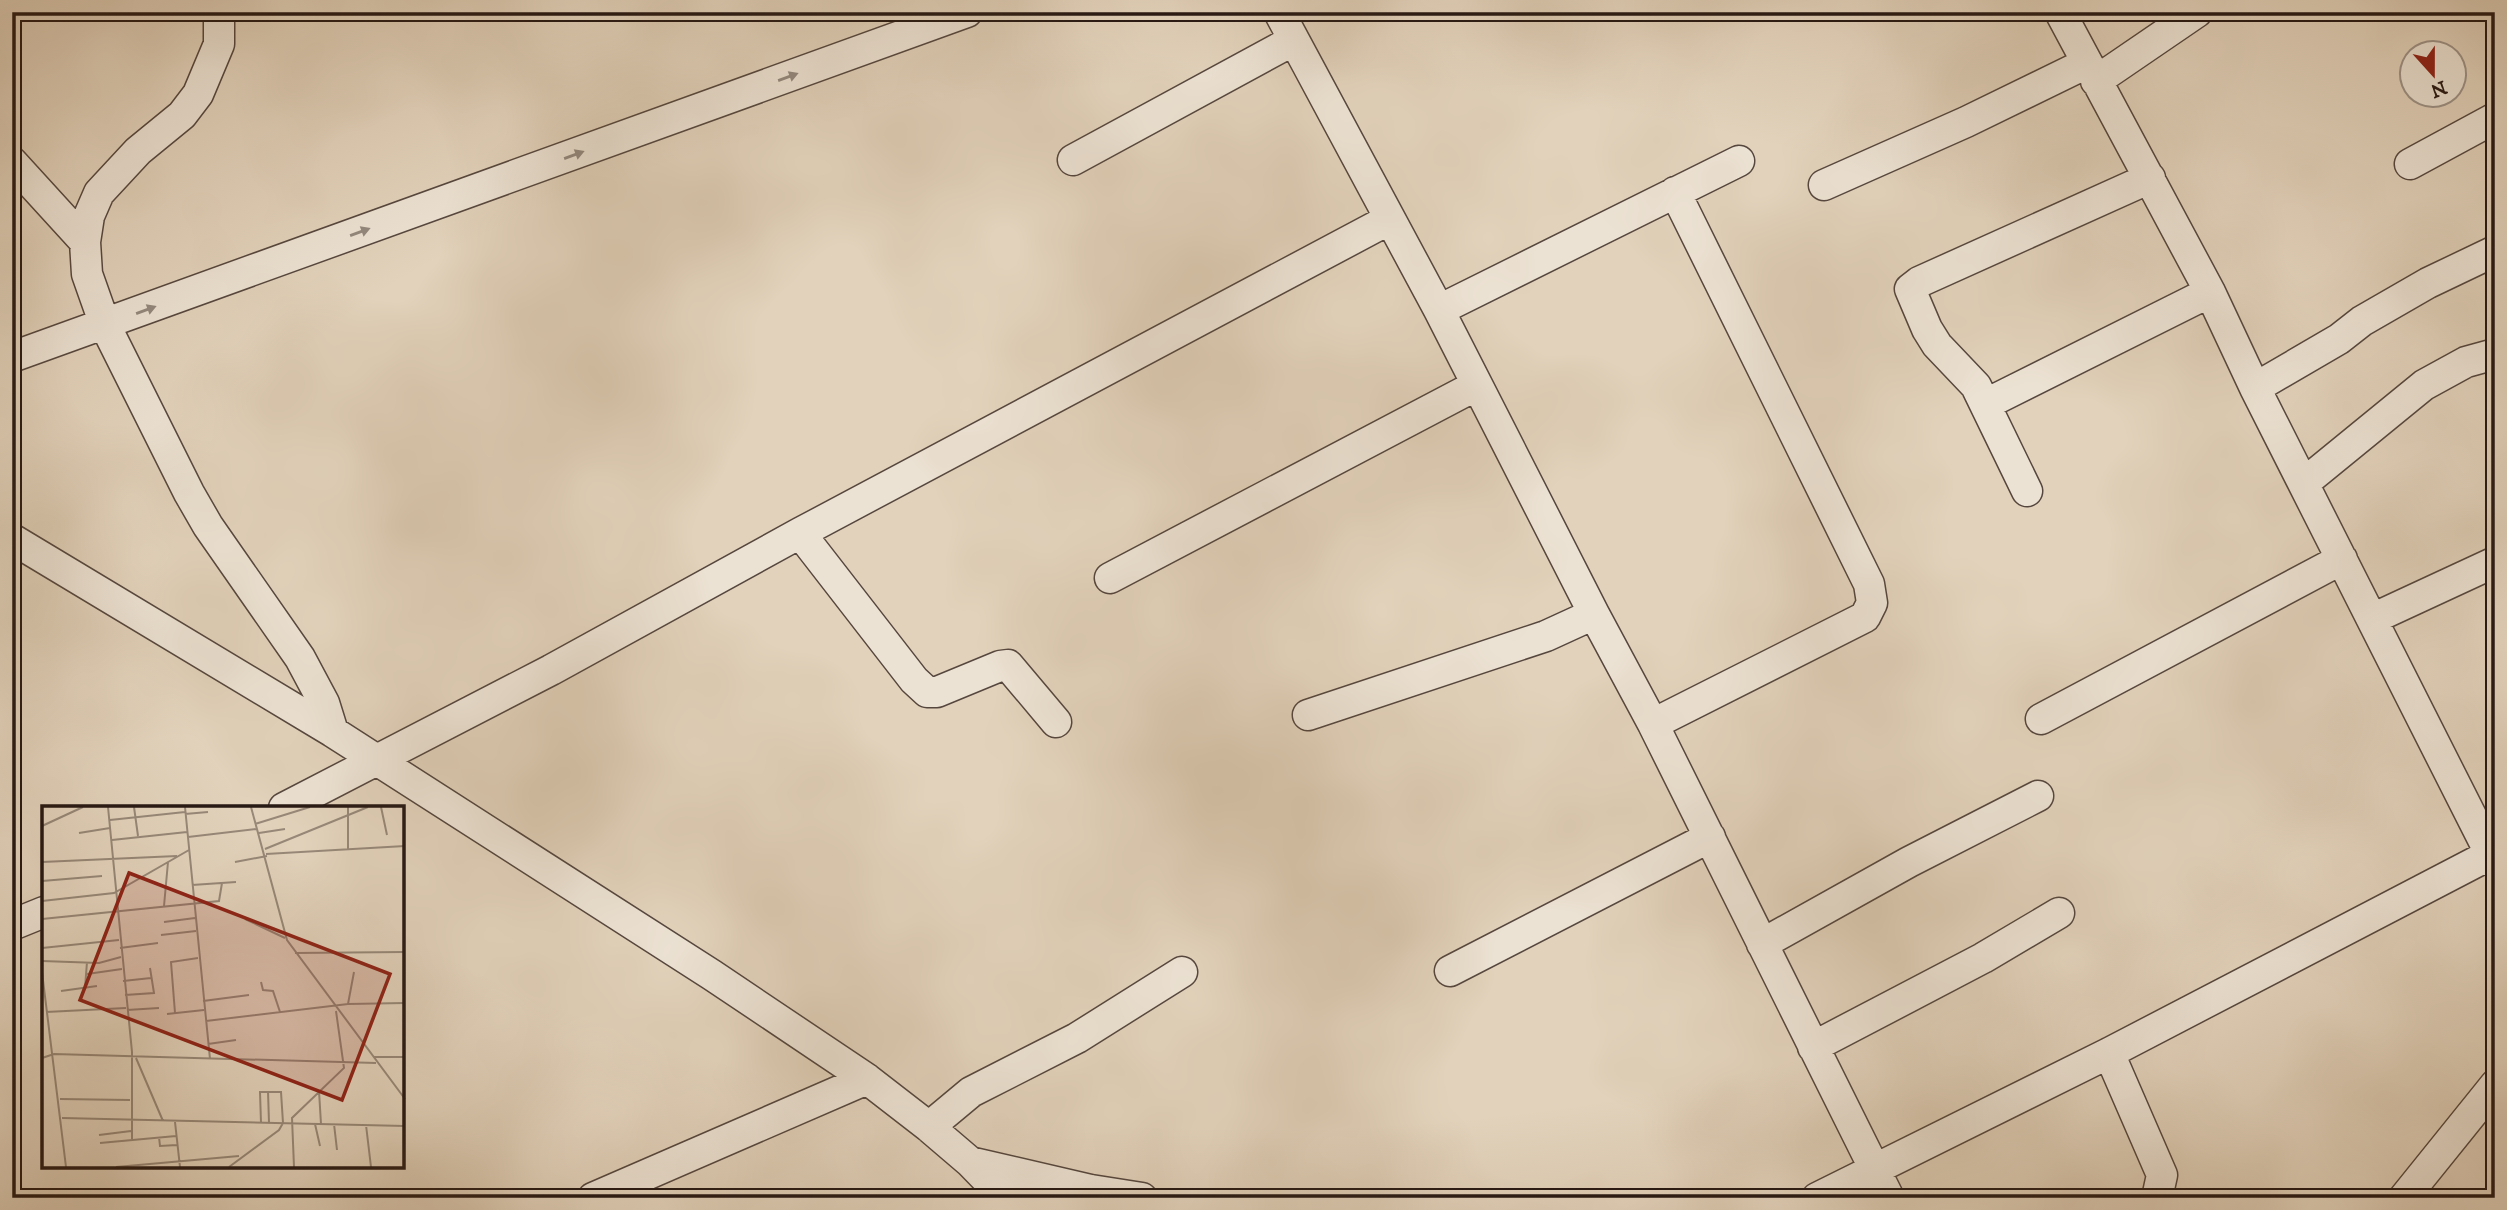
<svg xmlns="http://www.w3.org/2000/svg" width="2507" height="1210" font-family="'IM FELL DW Pica',serif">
	<rect width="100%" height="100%" fill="#e2d2bb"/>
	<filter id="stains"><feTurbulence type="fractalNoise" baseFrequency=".00286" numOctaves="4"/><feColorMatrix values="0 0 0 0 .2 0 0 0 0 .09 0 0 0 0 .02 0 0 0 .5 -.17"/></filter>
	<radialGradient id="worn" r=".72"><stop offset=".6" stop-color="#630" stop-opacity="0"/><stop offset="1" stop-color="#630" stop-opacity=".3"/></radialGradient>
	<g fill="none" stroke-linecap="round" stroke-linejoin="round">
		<!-- minor casing -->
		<g stroke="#56473e" stroke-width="33">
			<path id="minor" d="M219,12V44L198,94L182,115L138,151L99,193L89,216L85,242L87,274L105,325L189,493L208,526L300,658L324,703L333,732
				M1279,12L1439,310L1594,614L1653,724L1889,1198
				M2060,12L2210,292L2255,388L2495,863
				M2096,81L2197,12
				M1073,160L1294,40
				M12,162L85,242
				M2410,164L2495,118
				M1824,185L1966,122L2087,63
				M1439,310L1739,161
				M12,357L967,12
				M2255,388L2339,339L2362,321L2428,283L2495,251
				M1986,404L2210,292
				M2304,483L2424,385L2466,362L2495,354
				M2027,491L1976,386L1937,345L1927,329L1910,289L1919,282L2150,178
				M800,533L914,680L927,692H937L1000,666L1008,665L1056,722
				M12,539L333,732L712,975L867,1079L929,1127L970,1162L1005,1198
				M1110,578L1477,385
				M2372,619L2495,562
				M1308,715L1546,636L1594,614
				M2041,719L2342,559
				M1653,724L1865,617L1872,603L1869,584L1675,192
				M284,808L551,670L800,533L1390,219
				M12,925L44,912
				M1762,944L1909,862L2038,796
				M1450,971L1710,837
				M1813,1047L1983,958L2059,913
				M2109,1053L2162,1175L2157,1198
				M929,1127L971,1092L1077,1038L1182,972
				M970,1162L1091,1190L1142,1198
				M593,1198L867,1079
				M1817,1198L2109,1053L2495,852
				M2404,1198L2495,1085"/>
		</g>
		<!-- minor -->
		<use href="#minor" stroke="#ece2d3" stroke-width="30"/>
	</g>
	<!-- one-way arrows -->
	<defs><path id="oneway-solid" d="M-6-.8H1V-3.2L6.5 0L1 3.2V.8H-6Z" transform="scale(1.75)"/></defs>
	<g fill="#93887d">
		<use href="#oneway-solid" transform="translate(788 77) rotate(-20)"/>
		<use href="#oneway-solid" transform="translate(574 155) rotate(-20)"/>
		<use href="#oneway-solid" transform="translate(360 232) rotate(-20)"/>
		<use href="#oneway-solid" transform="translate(146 310) rotate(-20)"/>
	</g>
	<!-- overview -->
	<g transform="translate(42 806)">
		<rect width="362" height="362" fill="#e2d2bb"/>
		<path fill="none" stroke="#978878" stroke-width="2" d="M66,1L90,246V333M92,1L96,30M143,1L168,253M209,1L245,134L363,293M339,1L345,29M143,8L166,6M68,14L143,6M213,18L268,1M0,20L41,1M37,27L68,22M217,27L243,23M146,31L215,23M70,34L145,26M223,43L326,1M306,44V1M224,48L363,40M0,56L135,50M193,56L225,50M0,75L60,70M150,79L194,76M0,95L72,87L147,44M122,100L126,56M0,113L177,95L180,77M203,113L243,132M122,116L153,112M119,129L154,125M0,142L77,134M78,142L116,137M253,147L363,146M0,155L57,157L79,151M0,166L24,361M45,168L80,163M81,175L109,172M219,176L221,184L231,185L238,206M43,182L45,156M19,185L55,180M83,189L112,187L108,162M161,195L207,189M306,198L312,166M85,204L117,202M4,206L84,202M133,207L129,156L156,152M125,208L162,204M164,215L306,198L363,197M166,238L194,234M332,251H363M0,252L12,248L334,257M94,252L121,315M226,285L227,317M277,285L279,318M18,293L88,294M20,312L363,320M133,316L138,361M273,318L278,340M292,318L295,344M324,319L329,361M57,329L89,325M117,331L118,340L135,339M58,337L134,330M74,361L197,350M187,361L237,324L241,317L239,286H218L219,317M252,361L250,312L302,262L294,205"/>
		<path fill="#8f2418" fill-opacity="0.15" stroke="#8f2418" stroke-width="3.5" d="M87,67L348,168L300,294L38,194Z"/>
		<rect width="362" height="362" fill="none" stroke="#271914" stroke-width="3.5"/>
	</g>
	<!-- margin -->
	<rect width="2507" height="1210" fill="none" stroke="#e2d2bb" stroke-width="42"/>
	<rect x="14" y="14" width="2479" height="1182" fill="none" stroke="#271914" stroke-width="3.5"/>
	<rect x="21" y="21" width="2465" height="1168" fill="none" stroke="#271914" stroke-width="2"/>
	<!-- north arrow -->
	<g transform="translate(2433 74) rotate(159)"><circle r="33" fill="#ece2d3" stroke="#9d9287" stroke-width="2"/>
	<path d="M0-5L12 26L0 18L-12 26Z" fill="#8f2418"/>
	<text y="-10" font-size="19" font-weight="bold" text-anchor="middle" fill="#271914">N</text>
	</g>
	<rect width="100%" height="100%" filter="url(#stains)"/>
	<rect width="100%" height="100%" fill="url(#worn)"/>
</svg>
